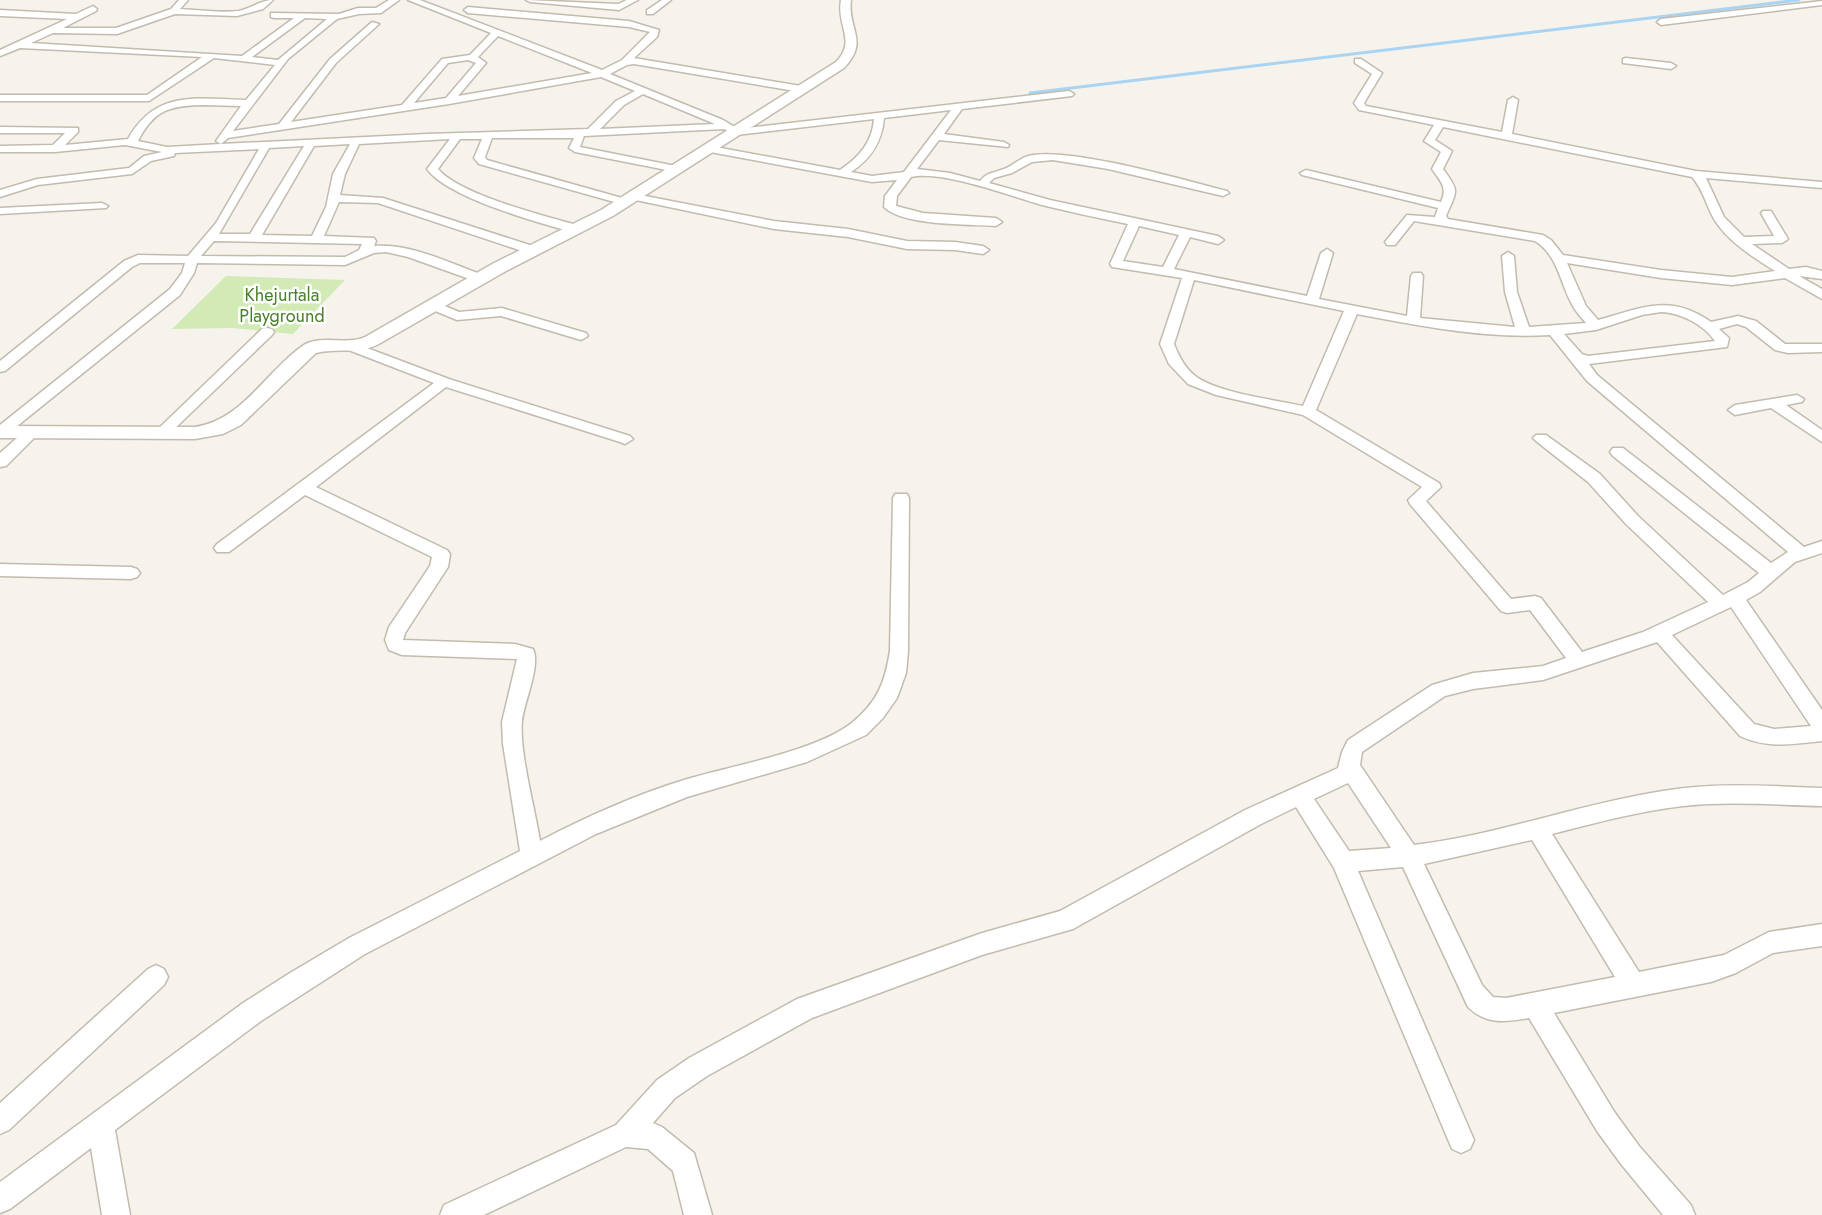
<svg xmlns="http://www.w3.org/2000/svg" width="1822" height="1215" font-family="Jost,sans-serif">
	<rect width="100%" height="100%" fill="#f6f3ec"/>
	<!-- green -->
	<path fill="#d2eab5" d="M226,276L345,280L293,334L232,328L172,329Z"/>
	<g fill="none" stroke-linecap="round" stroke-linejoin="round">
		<!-- stream -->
		<path stroke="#a9d4f2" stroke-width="3" d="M1030,93L1799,0"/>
		<!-- minor casing -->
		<g stroke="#c2bbae" stroke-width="3">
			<path id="minor" d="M179,0H188L180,9C199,10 219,13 238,11C251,9 260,0 273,0L263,9L237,16L175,14L117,34L53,33L31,43L242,56L294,18H274L271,17V13L339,14L358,8H376L389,0H399L381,13L359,14L337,19L288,59L233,131L279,124L330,59L372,22L379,24L336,63L291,122L402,105L442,59L470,55L491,33L408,0H420L602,70L622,60L650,32L629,27L468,13L464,10L468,7L629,21L659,30L657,37L634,58L801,86L806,89L801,92L634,64L627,65L610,74L723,120L738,129L1069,91L1074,94L1072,96L962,109L944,134L1004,142L1009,145L1008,147L939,140L917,169L950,173L980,181C987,172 994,173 1004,169C1012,166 1019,159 1028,156C1067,146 1184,180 1227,191L1229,193L1223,196L1108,169L1053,160L1032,162L1012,173L994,178L989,183L1050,200L1218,236L1224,240L1218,244L1190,237L1174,269L1307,296L1321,253L1327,249L1333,253L1319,299L1407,316L1411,276L1413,273H1421L1423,276L1420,318L1515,327L1505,292L1502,256L1508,252L1514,256L1517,292L1529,327L1586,323C1582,318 1577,313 1574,308C1560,285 1559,256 1535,241L1414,221L1395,245H1387L1385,242L1407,215L1435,217L1438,208L1302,175L1300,173L1306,170L1441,202C1448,187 1440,181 1432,169L1441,152L1424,141L1434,125L1359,110L1354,103L1372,74L1355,63V59H1361L1382,73L1364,103L1366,106L1502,132L1508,100L1513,97L1518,100L1512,134L1696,171L1822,182V188L1706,178L1724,217L1744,237L1774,236L1761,213L1763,211H1771L1788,239L1782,243L1752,244L1789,269L1806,267L1822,271V279L1799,276L1822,289V299L1785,278L1732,285L1661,278L1567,263L1586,306L1598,320C1642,308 1670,293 1711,322L1738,316L1756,321L1785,344H1822V352L1788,353L1775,350L1746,327L1737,324L1719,329L1729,338L1727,347L1589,364L1597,375L1804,547L1822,541V553L1795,562L1760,592L1746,600L1822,710V741C1793,744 1767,749 1740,736L1657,642L1543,680L1473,689L1445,696L1362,752L1360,765L1414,845C1499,835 1578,804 1663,791C1716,782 1769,786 1822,788V806C1776,805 1729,801 1683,806C1639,811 1595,823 1552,834L1639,972L1724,955L1769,932L1822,924V946L1773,953L1736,973L1711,982L1554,1013L1615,1113L1639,1146L1691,1205L1695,1215H1663L1621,1164L1597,1131L1529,1018C1506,1022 1486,1025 1468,1007L1403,867L1358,871L1474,1140L1470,1149L1461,1153L1452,1149L1334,868L1296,807L1261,824L1073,929L982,955L812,1018L707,1076L675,1098L653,1123L662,1127L694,1153L712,1215H684L673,1171L648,1149L626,1147L484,1215H440L444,1205L616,1125L657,1080L689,1058L797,999L982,933L1060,911L1245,810L1338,768L1342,752L1348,740L1432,685L1473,673L1543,666L1566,658L1530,610L1507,613L1501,611L1410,504L1408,500L1422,487L1303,415L1216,395L1188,384L1169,364L1160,344L1182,278L1112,267L1110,264L1128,224C1099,218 1070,212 1042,205C1010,196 942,170 911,177L897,196L896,206L923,213L996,218L1002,222L996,226C969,224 903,226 884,207L885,196L897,180L872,182L710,152L705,149L710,146L840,170C859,157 872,143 874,119L736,135L724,129L584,136L580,147L681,167V171L677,172L575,152L569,148L574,138H492L485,157L487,160L629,200L631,202L625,205L479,164L474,158L482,139H460L438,169C460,195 545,216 580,226L582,229L576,233C539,223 448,198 427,169L450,139L359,144L345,174L340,195L383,198L536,247L538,250L536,253H528L378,203L339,202L324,236L374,238L376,241L374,246C411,243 449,263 483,275L485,278L483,281H475L408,257L386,252L374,253L345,265L197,263L194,273L180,295L6,435L0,436V425L170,289L182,273L185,263H140L132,267L5,371L0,372V361L124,261L138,255L188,256L216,223L259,149L175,153L174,156L151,161L132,174L38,185L0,197V190L37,179L129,168L144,156L162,152L125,145L55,152H0V146L53,145L65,133H0V127L78,128V132L65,145L128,139C156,89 197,99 246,100L275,65L214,58L149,101H0V95H147L202,57L20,48L0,56V50L67,19L0,16V10L76,14L93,6L97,9L96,11L63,28H116L171,9ZM305,18L327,19L278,60L252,57ZM498,36L592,73L458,96L486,63L478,57ZM468,60L476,63L446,98L414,103L448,63ZM601,77L635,91L616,101L588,129L427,134L221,144L228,138L449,104ZM643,94L715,124L600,129L624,105ZM202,105L241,106L216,141L221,144L167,147L138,141C154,110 169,106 202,105ZM951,110L904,172L872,176L851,172C871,159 882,142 884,118ZM1443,127L1692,177C1703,189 1706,205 1714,219C1728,242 1753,257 1775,271L1732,277L1661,270L1563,255L1551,240L1543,235L1448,219L1446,216C1457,190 1460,192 1443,169L1452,151L1435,140ZM350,144L333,174L326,207L312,236L262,235L314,146ZM304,146L250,234H219L269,148ZM1139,226L1179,235L1163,267L1123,261ZM214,241L362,244L359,250L345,257L201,256ZM1194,280L1344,311L1303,406C1275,400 1221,393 1198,378C1186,370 1179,357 1174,344ZM1661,312C1681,313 1703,324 1715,341L1588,356L1582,354L1564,334L1596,330L1642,315ZM1357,314C1420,326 1485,339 1550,335L1587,381L1788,552L1771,563L1623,448H1613L1610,452L1613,456L1759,573L1748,582L1723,595L1638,516L1600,474L1546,435H1536L1533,438L1536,441L1588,482L1626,524L1708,602L1643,632L1582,652L1541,598L1535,596L1511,599L1426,501L1441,487L1439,483L1316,410ZM1731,607L1811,726L1774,729L1754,724L1672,635ZM1348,783L1391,848L1349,851L1314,799ZM1532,840L1615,977L1506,998L1493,997L1482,985L1424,864Z
				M526,0L618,4L627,0H638L619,10L530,2Z
				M662,0H671L653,14H647V10Z
				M1822,1V5L1661,25L1657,22L1661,19Z
				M1626,58L1671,63L1676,66L1671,69L1623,63V59Z
				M635,194L774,221L848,229L907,241L955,242L983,246L989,250L983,254L955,250L907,249L848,237L774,229L631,199L629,197Z
				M102,203L108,206L106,208L0,214V208Z
				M433,301L459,312L502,308L586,333L588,336L581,340L501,316L457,320L428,308L426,305L428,302Z
				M267,328L272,329L274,332L272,335L168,435H158L155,432L158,429L262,329Z
				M351,342L449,379L630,436L633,439L625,444L620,442L446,387L316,487L447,550L450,554L448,567L405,633L403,640L515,644L533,649C541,665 524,702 522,721C519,751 535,809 540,841C586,817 635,795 684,780C730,766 818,751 853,722C878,701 885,682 890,651L893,498L895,494H907L909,498L908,651L906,673L897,698L883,718L866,735L807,762L687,797L596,834L365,954L261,1021L115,1130L130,1215H102L91,1148L10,1209L0,1213V1182L243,1003L290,973L349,938L520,851L503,744L502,722L517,659L402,655L389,650L385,640L389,627L430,566L432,557L305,495L229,552H217L214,548L217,544L434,383L346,349L344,346Z
				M1797,395L1804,399L1802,402L1786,405L1822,430V442L1771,408L1735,415L1728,410L1735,405Z
				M31,428L36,430L39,433L6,466L0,467V453L26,430Z
				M0,564L131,567L137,569L140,573L137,577L131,579L0,576Z
				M156,965L164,969L168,977L164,985L9,1130L0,1134V1103L148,969Z"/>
		</g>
		<!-- tertiary casing -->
		<g stroke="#c2bbae" stroke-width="3">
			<path id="tertiary" d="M841,0H851C847,29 870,41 844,68L613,216L506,271L377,345C357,354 336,348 316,353L241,425L223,434L195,439L0,438V426L195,427C242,420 265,373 301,347C319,333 345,346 365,337L494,263L601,210L836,62C857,41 836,25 841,0Z"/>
		</g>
		<!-- minor -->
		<use href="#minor" fill="#fff" fill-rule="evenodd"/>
		<!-- tertiary -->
		<use href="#tertiary" fill="#fff" fill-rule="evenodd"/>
	</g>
	<g text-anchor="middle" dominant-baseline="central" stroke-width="5" stroke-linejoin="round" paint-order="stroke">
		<!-- far-park labels -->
		<g font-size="18" fill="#4a7f2a" stroke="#fff">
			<text x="282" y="295">Khejurtala<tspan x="282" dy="21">Playground</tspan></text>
		</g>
	</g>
</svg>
